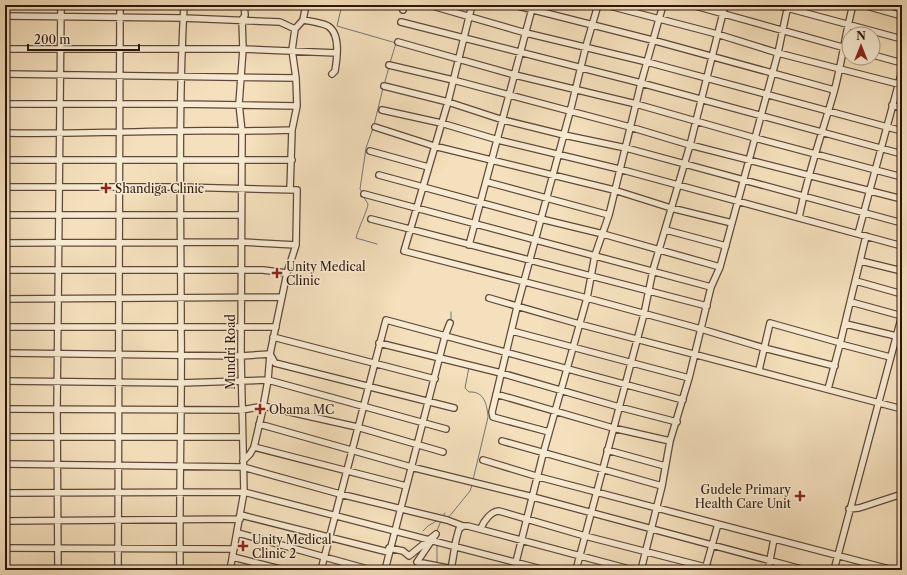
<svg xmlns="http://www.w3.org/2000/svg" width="907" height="575" font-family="'Libre Caslon Text',serif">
	<rect width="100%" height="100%" fill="#f4e0bc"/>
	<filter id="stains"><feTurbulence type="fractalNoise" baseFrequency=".005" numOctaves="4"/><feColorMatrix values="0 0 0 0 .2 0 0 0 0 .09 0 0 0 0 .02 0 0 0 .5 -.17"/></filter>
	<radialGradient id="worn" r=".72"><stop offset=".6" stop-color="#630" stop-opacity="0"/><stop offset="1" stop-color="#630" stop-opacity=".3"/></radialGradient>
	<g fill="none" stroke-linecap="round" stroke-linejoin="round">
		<!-- stream -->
		<path stroke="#737875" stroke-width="1" d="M342,5L337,26L396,43L390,63
			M384,85L389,67
			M374,125L383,88
			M362,193L360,189L366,148L373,128
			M363,196C364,198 367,202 368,204C368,209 358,229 356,238L377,244
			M451,321V312
			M443,354L445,347
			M469,367L465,388L469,392C484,391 487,404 488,417L473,480
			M443,516L445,513
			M448,518L470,491L472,485
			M423,531L428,526L438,520
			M436,533L441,521
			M437,564V545"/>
		<!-- minor casing -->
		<g stroke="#5f4837" stroke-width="8">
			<path id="minor" d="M306,5L303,20C310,21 322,23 328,26C341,34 337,59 335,71L332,74
				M429,5L526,33L647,62L902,131
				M472,5L448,102L404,251L587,298L701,329L764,348L835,366
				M514,5L652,40L834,90
				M606,5L717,34L778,53L902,85
				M692,5L849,49
				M776,5L902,39
				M863,5L902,16
				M403,10L404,5
				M5,16L183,18L280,22L295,29
				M401,22L641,83L902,154
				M398,42L515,75L636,104L755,138L902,177
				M5,49H243L337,53
				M873,55L902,63
				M389,65L453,80L630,127L690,145L902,199
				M5,74L296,78
				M384,86L448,102L503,120L564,135L626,148L902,223
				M5,104H181L297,106
				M892,105L902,108
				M382,110L441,123L498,140L619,169L902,246
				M375,127L434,146L614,190L671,208L732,223
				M5,133C63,134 121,132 179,131C217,130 254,132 292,130
				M370,151L428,167
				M5,160H292
				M379,175L541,219L603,234L720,267
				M487,182L609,215
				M5,187H179L297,190L296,245L287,273L270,354L268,380L262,413L254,447L250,454L243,461
				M290,190L292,130L297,106L296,78L292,50L295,29L303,20
				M364,194L711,287
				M5,215H241
				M799,218C807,175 822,134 834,92C842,63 845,34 853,5
				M371,219L707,306
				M666,230L726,246
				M858,234L902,71
				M866,236L840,344L890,357
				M5,243L241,242L296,245
				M469,245L533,5
				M861,261L902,271
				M5,270H263L287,273
				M856,281L902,294
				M489,298L579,324L902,409
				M5,299L282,297
				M851,302L902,316
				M846,324L896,336
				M5,327H276
				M512,331L689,378
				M273,337L435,379
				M379,343L501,373L619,407L677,422
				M5,353L241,356L270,354L275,363L454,408
				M759,370L770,323L841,343
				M5,381L181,383L268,380L446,429
				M828,389L840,344
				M496,394L613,428L670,441
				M5,409L242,410L263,406L357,427L443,452
				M259,424L411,467L533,497L805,570
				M549,432L493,417L492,412L517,307L570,112L586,46L598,5
				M5,437H242
				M502,441L662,486
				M254,447L406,486
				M607,450L665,466
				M483,460L539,477L893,570
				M5,464L243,467L340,494L447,520L463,526
				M5,493L244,492L545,570
				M849,509L859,508L902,494
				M241,515L388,552
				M5,521L240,519
				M481,528C484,521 491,511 499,511L585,536L717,570
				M238,533L371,570
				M5,548L234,549
				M389,548L403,551L409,556L436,534L417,562L458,570
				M233,557L284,570
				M58,570L57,409L61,5
				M118,570L120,5
				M180,570C179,489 182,409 181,328C181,220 178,113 184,5
				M230,570L244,492L241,356L242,132L239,104L243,49L242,20L245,15L244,5
				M321,570L386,320L683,400
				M385,570L445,336L450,323
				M451,570L456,540L459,529L463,526H468L633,570
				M514,570L543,454L587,298L595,255L609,215L641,83L663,5
				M576,570L644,314L653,270L690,145L725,5
				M641,570L662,486L670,441L689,378L711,287L720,267L778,53L788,5
				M705,570L718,524
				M768,570L774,539
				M834,570L902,315"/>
		</g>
		<!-- minor -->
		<use href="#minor" stroke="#f8ebd3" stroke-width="5.5"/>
	</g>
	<!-- markers -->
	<g fill="#8f2418" stroke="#f8ebd3" stroke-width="1.5">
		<path d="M104 182h4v4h4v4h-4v4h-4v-4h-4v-4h4z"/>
		<path d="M275 267h4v4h4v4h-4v4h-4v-4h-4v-4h4z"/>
		<path d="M258 403h4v4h4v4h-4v4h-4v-4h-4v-4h4z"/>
		<path d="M798 490h4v4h4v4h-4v4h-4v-4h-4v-4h4z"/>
		<path d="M241 540h4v4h4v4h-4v4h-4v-4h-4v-4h4z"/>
	</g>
	<g text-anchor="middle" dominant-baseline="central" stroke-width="3" stroke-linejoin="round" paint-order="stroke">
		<!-- poi labels -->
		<g font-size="12" fill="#2d160b" stroke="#f8ebd3" text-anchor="start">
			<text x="115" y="188">Shandiga Clinic</text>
			<text x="286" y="266">Unity Medical<tspan x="286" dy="14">Clinic</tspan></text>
			<text x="269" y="409">Obama MC</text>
			<text x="791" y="489" text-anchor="end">Gudele Primary<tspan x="791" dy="14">Health Care Unit</tspan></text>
			<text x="252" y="539">Unity Medical<tspan x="252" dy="14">Clinic 2</tspan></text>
		</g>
		<!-- street labels -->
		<g font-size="12" fill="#2d160b" stroke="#f8ebd3">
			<text transform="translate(230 352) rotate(-90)">Mundri Road</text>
		</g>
	</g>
	<!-- margin -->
	<rect width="907" height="575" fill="none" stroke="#f4e0bc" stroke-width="20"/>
	<rect x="6" y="6" width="895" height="563" fill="none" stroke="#2d160b" stroke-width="2"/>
	<rect x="10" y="10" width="887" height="555" fill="none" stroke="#2d160b"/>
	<!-- north arrow -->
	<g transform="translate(861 46)"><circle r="19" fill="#f8ebd3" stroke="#a79683"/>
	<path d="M0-3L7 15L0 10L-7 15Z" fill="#8f2418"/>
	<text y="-6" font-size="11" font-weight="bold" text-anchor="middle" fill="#2d160b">N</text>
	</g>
	<!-- scale -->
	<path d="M28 44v6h111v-6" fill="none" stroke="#2d160b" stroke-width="2"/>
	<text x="34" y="44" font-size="12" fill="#2d160b" stroke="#f8ebd3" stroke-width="3" paint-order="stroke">200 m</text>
	<rect width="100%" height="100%" filter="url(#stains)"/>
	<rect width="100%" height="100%" fill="url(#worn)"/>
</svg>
